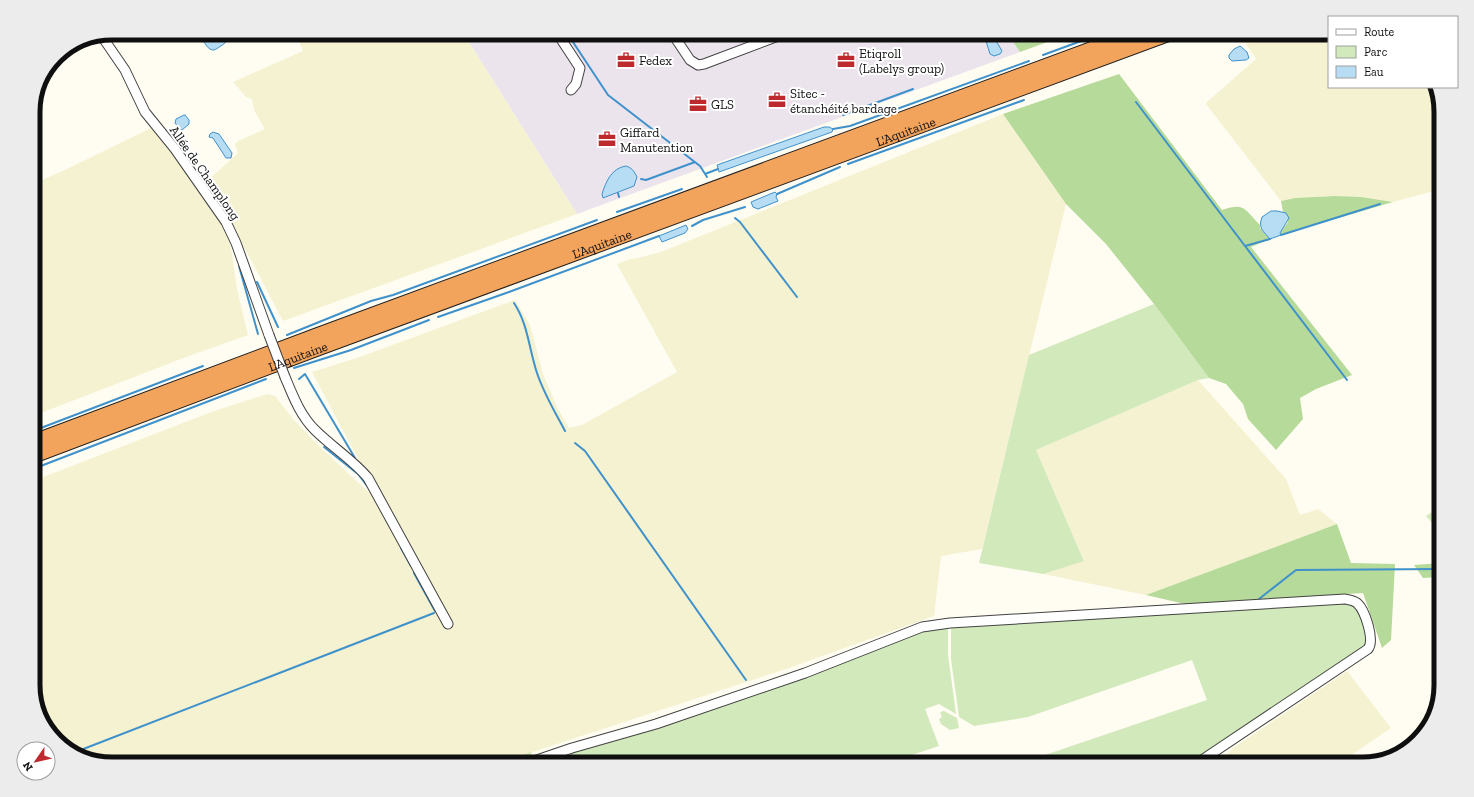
<svg xmlns="http://www.w3.org/2000/svg" width="1474" height="797" font-family="'Zilla Slab',serif">
	<rect width="100%" height="100%" fill="#fffcf1"/>
	<!-- industrial -->
	<path fill="#ece4ed" d="M463,33H1007L1020,52L577,214Z"/>
	<!-- farmland -->
	<path fill="#f5f2d1" d="M304,33H463L577,214L283,321L249,256L205,183L238,153L235,144L238,141L265,129L254,110L252,99L246,97L233,82L303,51L297,36Z
		M1262,33H1329V87H1434L1441,107V189L1393,202L1361,197L1335,196L1295,198L1281,201L1206,104L1207,102L1256,59L1243,39Z
		M1003,114L1066,204L982,549L941,556L934,616L786,669L496,764H112L77,756L46,729L33,691V481L214,411L267,394L275,396L293,419L318,445L383,506L312,372L357,358L515,300L530,325L543,374L558,409L569,428L582,425L677,372L617,264L630,259L638,258L661,252Z
		M151,128L184,169L223,222L231,248L237,289L248,335L186,357L33,416V184L65,170Z
		M1198,380L1286,479L1300,515L1318,509L1337,524L1146,595L1043,574L1084,560L1036,450Z
		M1347,671L1391,728L1338,764H1219L1233,748Z"/>
	<!-- green -->
	<path fill="#d2e9bb" d="M1154,304L1209,378L1198,380L1036,450L1084,561L1043,574L979,563L1029,355Z
		M1441,506V533L1426,516Z
		M1340,602C1346,604 1351,604 1355,608C1364,616 1368,633 1368,644L1196,764H1026L1042,756L1207,700L1192,660L1028,717L974,726L959,717L951,659V626L1166,615Z
		M948,626V655L956,714L939,704L925,709L939,746L884,764H547L549,757L915,633L935,627Z
		M944,711L957,718L959,728L950,730L941,724L939,719L942,717L940,712Z
		M531,752L532,756L531,759L517,764H496Z"/>
	<!-- forest -->
	<path fill="#b6da9a" d="M1007,33H1072L1020,52Z
		M1119,74L1222,210C1245,202 1244,209 1260,225V228L1270,239L1251,247L1352,375L1316,389L1300,398L1303,419L1276,450L1248,419L1243,404L1226,384L1209,378L1154,304L1106,244L1066,204L1003,114Z
		M1335,196L1361,197L1393,202L1281,235L1280,233L1288,222L1286,213L1283,212L1281,201L1295,198Z
		M1337,524L1351,563L1395,564L1391,640L1382,648L1363,593L1185,604L1146,595Z
		M1441,563V577L1423,578L1414,565Z"/>
	<!-- water -->
	<path fill="#b7ddf5" stroke="#3f91cb" d="M217,33H221L226,40V42C224,44 217,49 214,50C209,51 203,42 203,38Z
		M993,38L995,39L1002,51L1000,54L994,56L990,54L986,41Z
		M1240,46L1247,52L1249,58L1246,60L1232,61L1229,58V55L1234,49Z
		M184,115H185L189,120V124L182,130L180,129L175,123L176,119Z
		M824,127H829L833,129L832,132L719,172L717,165Z
		M213,132L219,134L232,153L231,158H226L213,138L209,137L210,134Z
		M626,166C632,168 634,171 637,177L634,186L603,198L602,194C606,181 612,168 626,166Z
		M775,192L777,194L776,197L778,201L758,209L753,207L751,202Z
		M1271,211H1277L1286,213L1289,218L1280,233L1281,235L1270,239C1263,231 1258,228 1262,217Z
		M686,225L688,229L685,233L662,242L659,236Z"/>
	<g fill="none" stroke-linecap="round" stroke-linejoin="round">
		<!-- stream -->
		<path stroke="#3f91cb" stroke-width="2" d="M567,33L608,95L700,166L707,177
			M1043,55L1103,33
			M1136,102L1245,246
			M843,115L913,89
			M833,129L850,126L1029,61
			M643,137L655,132
			M848,164L1024,100
			M705,174L718,169
			M641,179L646,180L695,162
			M618,193L619,197
			M777,194L840,167
			M617,212L682,189
			M735,218L740,222L797,297
			M692,226L703,220L745,207
			M1281,235L1380,204
			M1270,239L1245,246L1347,380
			M239,266L258,334
			M257,282L278,327
			M514,303C528,324 529,349 537,373C544,394 555,412 565,431
			M438,317L509,292L659,236
			M287,335L371,301L393,295L597,220
			M294,368L351,350L429,320
			M299,379L305,374L355,458
			M33,431L203,366
			M575,443L585,451L746,680
			M324,447L358,474L368,487
			M33,469L266,379
			M401,548L411,566
			M414,573L435,611
			M1259,599L1296,570L1441,569
			M73,753L434,613"/>
		<!-- minor casing -->
		<g stroke="#424242" stroke-width="11">
			<path id="minor" d="M557,33L580,68L576,84L571,90
				M672,33L690,60L698,65L704,64L786,33
				M101,35L125,70L145,112L175,149L226,222L236,243L269,335
				M930,35V33
				M33,139L36,145L33,146
				M285,377C293,396 300,415 315,430C332,447 353,460 368,478L448,624
				M525,764L572,748L656,724L805,673L922,627L950,623L1345,599C1349,600 1353,600 1357,603C1365,610 1375,640 1368,649L1196,764"/>
		</g>
		<!-- highway casing -->
		<g stroke="#202020" stroke-width="16">
			<g id="highway">
				<path d="M33,442L315,336L1135,33"/>
				<path id="s1" d="M33,456L319,348L1171,33"/>
			</g>
		</g>
		<!-- minor -->
		<use href="#minor" stroke="#fff" stroke-width="9"/>
		<!-- highway -->
		<use href="#highway" stroke="#f2a35c" stroke-width="14"/>
		<!-- minor-bridge casing -->
		<g stroke="#424242" stroke-width="11" stroke-linecap="butt">
			<path id="minor-bridge" d="M269,335L285,377"/>
		</g>
		<!-- minor-bridge -->
		<use href="#minor-bridge" stroke="#fff" stroke-width="9"/>
	</g>
	<!-- icons -->
	<defs>
		<g id="office-bare" transform="scale(1.38)"><path d="M-6-3h4V-5.5h4V-3h4V5H-6ZM-1-4.5V-3h2v-1.5ZM-6 0V1H6V0Z" fill="#bd292d" stroke="#fff" stroke-width="2.5" paint-order="stroke"/></g>
	</defs>
	<g fill-rule="evenodd">
		<use href="#office-bare" x="626" y="60"/>
		<use href="#office-bare" x="846" y="60"/>
		<use href="#office-bare" x="777" y="100"/>
		<use href="#office-bare" x="698" y="104"/>
		<use href="#office-bare" x="607" y="139"/>
	</g>
	<g text-anchor="middle" dominant-baseline="central" stroke-width="4" stroke-linejoin="round" paint-order="stroke">
		<!-- poi labels -->
		<g font-size="13" fill="#0f0f0f" stroke="#fff" text-anchor="start">
			<text x="859" y="53">Etiqroll<tspan x="859" dy="15">(Labelys group)</tspan></text>
			<text x="639" y="60">Fedex</text>
			<text x="790" y="93">Sitec -<tspan x="790" dy="15">étanchéité bardage</tspan></text>
			<text x="711" y="104">GLS</text>
			<text x="620" y="132">Giffard<tspan x="620" dy="15">Manutention</tspan></text>
		</g>
		<!-- street labels -->
		<g font-size="13" fill="#0f0f0f" stroke="#fff">
			<text stroke="none"><textPath href="#s1" startOffset="931">L'Aquitaine</textPath></text>
			<text transform="translate(205 173) rotate(55)">Allée de Champlong</text>
			<text stroke="none"><textPath href="#s1" startOffset="607">L'Aquitaine</textPath></text>
			<text stroke="none"><textPath href="#s1" startOffset="283">L'Aquitaine</textPath></text>
		</g>
	</g>
	<!-- crop -->
	<path d="M0 0H1474V797H0ZM112 40H1362A72 72 0 0 1 1434 112V685A72 72 0 0 1 1362 757H112A72 72 0 0 1 40 685V112A72 72 0 0 1 112 40Z" fill="#ececec" fill-rule="evenodd"/>
	<path fill="none" stroke="#0f0f0f" stroke-width="5" d="M112 40H1362A72 72 0 0 1 1434 112V685A72 72 0 0 1 1362 757H112A72 72 0 0 1 40 685V112A72 72 0 0 1 112 40Z"/>
	<!-- legend -->
	<rect x="1328" y="16" width="130" height="72" fill="#ffffff" stroke="#9f9f9f"/>
	<rect x="1336" y="29" width="20" height="6" fill="#ffffff" stroke="#9f9f9f"/>
	<text x="1364" y="36" font-size="12" fill="#0f0f0f">Route</text>
	<rect x="1336" y="46" width="20" height="12" fill="#d2e9bb" stroke="#9f9f9f"/>
	<text x="1364" y="56" font-size="12" fill="#0f0f0f">Parc</text>
	<rect x="1336" y="66" width="20" height="12" fill="#b7ddf5" stroke="#9f9f9f"/>
	<text x="1364" y="76" font-size="12" fill="#0f0f0f">Eau</text>
	<!-- north arrow -->
	<g transform="translate(36 761) rotate(236)"><circle r="19" fill="#ffffff" stroke="#9f9f9f"/>
	<path d="M0-3L7 15L0 10L-7 15Z" fill="#bd292d"/>
	<text y="-6" font-size="11" font-weight="bold" text-anchor="middle" fill="#0f0f0f">N</text>
	</g>
</svg>
